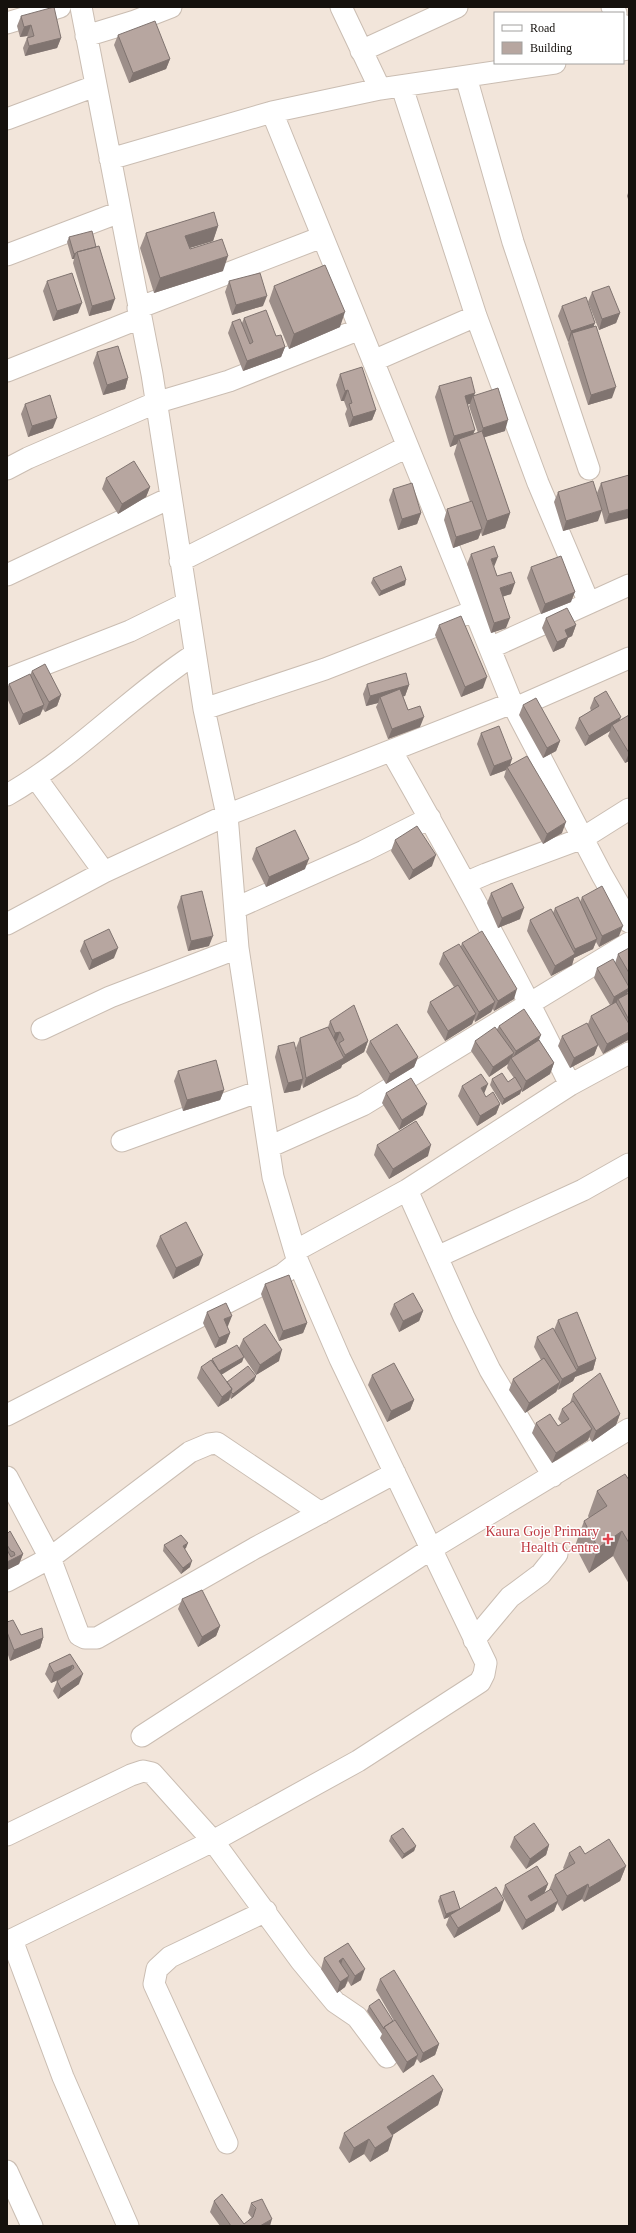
<svg xmlns="http://www.w3.org/2000/svg" width="636" height="2233" font-family="Georgia,serif">
	<rect width="100%" height="100%" fill="#f2e5da"/>
	<g fill="none" stroke-linecap="round" stroke-linejoin="round">
		<!-- minor casing -->
		<g stroke="#cabdb2" stroke-width="23">
			<path id="minor" d="M341,7L380,89
				M612,7L616,13
				M7,23L60,7
				M623,25L629,34
				M86,36L135,21L171,7
				M623,50L629,49
				M361,51L457,7
				M466,77L513,242L589,469
				M402,87L476,316L538,483L589,603
				M272,112L512,703L602,875L629,922
				M7,119L95,86
				M110,159L272,112L380,89L555,63
				M7,255L120,212
				M138,308L322,237
				M373,361L476,316
				M7,371L140,318
				M7,469L28,458L155,403L229,381L360,329
				M180,561L407,447
				M7,575L170,498
				M490,648L629,585
				M7,679L130,631L187,603
				M515,708L629,658
				M204,709L325,669L474,611
				M392,752C454,861 515,971 570,1085
				M36,778L104,872
				M7,795C76,756 129,697 195,654
				M469,887L472,880L486,874L583,838L629,809
				M236,908L364,851L430,818
				M7,924L104,872L227,815L512,703
				M42,1029L110,997L238,948
				M122,1141L260,1091
				M269,1147L363,1105L629,943
				M407,1190L464,1317L490,1370L553,1476
				M295,1251L407,1190L570,1085L629,1053
				M437,1257L583,1190L629,1164
				M7,1415L283,1274L298,1262L273,1177L238,948L227,815L204,709L152,374L81,7
				M7,1477L50,1558L79,1635L85,1638H97L255,1548L395,1473
				M7,1581L50,1558L190,1452L209,1444L217,1443L321,1513
				M474,1640L510,1597L541,1574L557,1554
				M142,1736L431,1549L629,1429
				M7,1835L131,1775L143,1771L152,1773L213,1841L301,1961L335,2002L357,2017L387,2057
				M12,1940L63,2077L128,2226
				M7,1942L213,1841L358,1761L480,1682L484,1674L486,1663L340,1359L298,1262
				M227,2143L154,1984L157,1969L170,1957L266,1911
				M7,2171L32,2226"/>
		</g>
		<!-- minor -->
		<use href="#minor" stroke="#fff" stroke-width="21"/>
	</g>
	<!-- wall -->
	<path fill="#9d8f8a" fill-rule="evenodd" d="M21,16L61,38L57,48L25,56L23,48L27,38L28,37L27,36L20,37L17,26Z
		M118,35L170,59L166,69L129,83L114,45Z
		M629,190V202L627,196Z
		M218,226L213,241L189,248L223,271L154,293L140,248L146,233Z
		M69,237L111,310L89,316L73,263L74,259H72L67,242Z
		M47,281L78,313L53,321L43,291Z
		M229,281L263,306L232,315L225,292Z
		M274,286L340,327L289,349L269,301Z
		M592,292L620,313L616,323L599,330L588,302Z
		M562,306L594,326L612,398L588,405L568,343L569,341L568,342L558,316Z
		M244,318L276,336L285,347L281,357L243,371L228,333L232,322L242,323Z
		M97,352L128,378L125,389L103,395L93,363Z
		M340,374L376,410L372,420L349,427L345,414L347,409L344,401H341L336,385Z
		M439,386L475,393L474,395L505,431L484,437L510,513L505,528L482,536L481,532L478,539L453,548L444,520L447,509L470,502L454,454L457,444L450,447L435,397ZM468,404H470L469,406L478,433L473,434Z
		M25,404L53,428L28,437L21,414Z
		M629,475L605,524L597,493L601,483Z
		M106,478L150,487L146,497L118,514L102,489Z
		M393,489L421,513L417,524L398,530L389,500Z
		M558,492L598,521L563,531L554,502Z
		M471,554L494,567L497,576L511,594L503,596L506,628L491,633L467,564Z
		M531,567L571,602L541,614L527,578Z
		M373,578L405,585L379,596L371,583Z
		M546,618L576,625L572,636L568,638L564,647L553,652L542,628Z
		M439,625L483,688L461,697L435,635Z
		M32,671L61,695L57,706L45,712L43,709L40,715L19,725L7,698V688L9,684L30,675Z
		M367,684L409,685L405,696H403L408,710L420,727L388,739L376,707L378,703L366,706L363,694Z
		M594,698L619,721L629,715V761L625,763L608,736L610,731L585,746L575,728L579,718L591,711L590,708Z
		M523,705L560,741L556,751L543,758L519,715Z
		M481,733L510,766L562,833L543,844L504,777L506,770L490,776L477,744Z
		M395,840L432,866L409,880L391,851Z
		M256,848L305,869L266,887L252,859Z
		M491,893L520,919L498,928L487,903Z
		M181,896L209,946L188,951L177,907Z
		M582,897L619,936L599,947L596,942L593,949L574,958L572,965L551,976L527,931L530,920L553,913L555,908L580,902Z
		M84,941L114,958L89,970L80,951Z
		M462,943L514,999L494,1011L493,1009L491,1012L475,1022L474,1019L472,1024L445,1041L427,1012L430,1002L454,987L439,964L443,953L461,946Z
		M629,948V990L627,993H629V1039L628,1040L603,1054L598,1045L594,1055L570,1068L558,1046L562,1036L588,1024L591,1016L610,1005L594,978L597,968L615,963L618,954Z
		M330,1021L368,1041L364,1052L342,1065L341,1068L303,1088L302,1083L300,1090L284,1093L275,1057L278,1046L297,1053L296,1048L300,1038L328,1027Z
		M499,1026L539,1040L554,1063L550,1074L522,1092L521,1090L520,1094L502,1105L490,1085L492,1079L508,1082L514,1078L507,1068L508,1064L489,1077L471,1051L475,1041L497,1029Z
		M370,1041L418,1057L414,1067L386,1084L366,1052Z
		M178,1071L224,1090L220,1100L183,1111L174,1081Z
		M462,1086L484,1094L486,1097L500,1104L496,1114L477,1126L458,1096Z
		M386,1093L423,1115L399,1130L382,1103Z
		M377,1145L428,1156L389,1179L374,1155Z
		M160,1236L199,1265L173,1279L156,1246Z
		M265,1284L307,1323L303,1333L279,1341L261,1294Z
		M394,1304L423,1311L419,1321L399,1332L390,1314Z
		M207,1312L228,1326L227,1327L230,1333L226,1343L215,1348L203,1323Z
		M558,1320L596,1359L593,1370L575,1377L573,1381L558,1389L556,1392L525,1413L509,1390L513,1379L541,1360L534,1347L537,1337L554,1330Z
		M243,1339L279,1361L256,1375L243,1356L242,1362L221,1374L227,1382L256,1376L254,1381L231,1399L230,1397L229,1400L218,1407L197,1378L201,1367L211,1361L212,1359L239,1348Z
		M372,1375L414,1400L410,1410L387,1422L368,1385Z
		M573,1394L620,1414L616,1425L592,1442L589,1437L588,1440L552,1463L532,1433L536,1423L558,1426L562,1424L558,1419L562,1409L570,1403Z
		M629,1480V1584L613,1556L589,1573L575,1546L584,1521L589,1518L588,1516L597,1491Z
		M7,1534L23,1554L19,1564L7,1570Z
		M164,1545L186,1548L184,1549L190,1567L181,1574L163,1551Z
		M182,1599L220,1626L216,1636L198,1647L178,1609Z
		M7,1622L21,1635L43,1638L40,1648L10,1661L7,1652Z
		M70,1654L79,1684L58,1699L53,1691L57,1681L58,1680L51,1683L45,1674L49,1664Z
		M391,1836L416,1846L414,1851L402,1859L389,1841Z
		M514,1837L549,1845L546,1855L526,1869L510,1847Z
		M569,1853L585,1854L626,1866L620,1881L584,1902L582,1899L562,1911L557,1903L554,1911L522,1930L502,1895L505,1885L548,1884L544,1893L549,1890L555,1875L564,1869L563,1868Z
		M440,1896L460,1908L500,1911L454,1938L446,1925L449,1917L444,1919L438,1901Z
		M348,1943L361,1980L351,1986L348,1981L345,1987L337,1993L321,1969L324,1958Z
		M380,1979L439,2044L435,2055L420,2063L417,2059L414,2065L403,2073L380,2038L382,2034L367,2011L369,2006L393,2021H394L376,1990Z
		M443,2090L438,2105L392,2135L388,2151L370,2162L364,2154L349,2163L339,2148L344,2133Z
		M214,2201L244,2224L252,2218L248,2213L251,2203L270,2226H220L210,2212Z"/>
	<!-- shaded-wall -->
	<path fill="#807470" d="M31,25L27,36L20,37L24,27Z
		M61,38L57,48L25,56L29,46Z
		M170,59L166,69L129,83L133,73Z
		M218,226L213,241L180,251L185,236Z
		M76,253L74,259H72L74,254Z
		M228,256L223,271L154,293L160,278Z
		M267,296L263,306L232,315L236,305Z
		M115,299L111,310L89,316L92,306Z
		M82,303L78,313L53,321L57,311Z
		M345,312L340,327L289,349L294,334Z
		M620,313L616,323L599,330L602,319Z
		M595,323L591,333H572L569,341L568,342L571,331Z
		M285,347L281,357L243,371L247,361Z
		M128,378L125,389L103,395L107,385Z
		M616,387L612,398L588,405L591,395Z
		M348,390L344,401H341L345,391Z
		M475,393L473,398V396L470,404L461,406L465,396Z
		M376,410L372,420L349,427L353,417Z
		M57,418L53,428L28,437L32,426Z
		M508,420L505,431L479,439L483,428Z
		M475,430L471,440L459,439L457,444L450,447L454,436Z
		M150,487L146,497L118,514L122,504Z
		M629,509V518L605,524L609,514Z
		M602,510L598,521L563,531L566,521Z
		M421,513L417,524L398,530L402,519Z
		M510,513L505,528L482,536L487,521Z
		M482,529L478,539L453,548L456,537Z
		M498,557L494,567L491,559Z
		M406,580L405,585L379,596L381,591Z
		M515,583L511,594L496,599L500,588Z
		M575,592L571,602L541,614L545,604Z
		M510,618L506,628L491,633L494,623Z
		M576,625L572,636L568,638L564,647L553,652L557,642L565,630Z
		M487,677L483,688L461,697L465,687Z
		M409,685L405,696L382,702L380,697L378,703L366,706L370,696Z
		M61,695L57,706L45,712L49,702Z
		M44,705L40,715L19,725L23,714Z
		M424,717L420,727L388,739L392,729Z
		M621,717L617,727L612,725L610,731L585,746L589,736Z
		M560,741L556,751L543,758L547,748Z
		M629,753V761L625,763Z
		M512,759L509,769L507,767L506,770L490,776L494,766Z
		M566,822L562,833L543,844L547,834Z
		M436,855L432,866L409,880L413,870Z
		M309,859L305,869L266,887L269,877Z
		M524,908L520,919L498,928L502,918Z
		M623,926L619,936L599,947L602,936Z
		M213,936L209,946L188,951L191,941Z
		M597,939L593,949L574,958L572,965L551,976L555,966L572,956L575,949Z
		M118,948L114,958L89,970L92,960Z
		M629,988L626,998L618,999L616,1004L611,1007L614,997Z
		M517,989L514,999L494,1011L498,1001Z
		M495,1002L491,1012L475,1022L479,1012Z
		M476,1014L472,1024L445,1041L448,1031Z
		M340,1032L336,1042L332,1044L335,1033Z
		M629,1032L628,1040L603,1054L607,1044Z
		M541,1035L537,1045L512,1060L516,1051Z
		M368,1041L364,1052L342,1065L341,1068L303,1088L306,1078L343,1059L345,1055Z
		M598,1045L594,1055L570,1068L574,1058Z
		M514,1053L511,1059V1058L508,1064L489,1077L493,1067Z
		M418,1057L414,1067L386,1084L390,1074Z
		M554,1063L550,1074L522,1092L526,1081Z
		M303,1079L300,1090L284,1093L288,1083Z
		M488,1084L484,1094L481,1088Z
		M522,1089L520,1094L502,1105L504,1099Z
		M224,1090L220,1100L183,1111L187,1100Z
		M427,1104L423,1115L399,1130L402,1120Z
		M500,1104L496,1114L477,1126L480,1116Z
		M431,1145L428,1156L389,1179L393,1169Z
		M203,1255L199,1265L173,1279L176,1268Z
		M423,1311L419,1321L399,1332L403,1321Z
		M232,1316L228,1326L220,1330L224,1319Z
		M307,1323L303,1333L279,1341L283,1331Z
		M230,1333L226,1343L215,1348L219,1338Z
		M282,1350L279,1361L256,1375L260,1365Z
		M244,1357L242,1362L218,1377L219,1371Z
		M596,1359L593,1370L575,1377L573,1381L558,1390L562,1379L576,1371L578,1367Z
		M256,1376L254,1381L231,1399L233,1394Z
		M560,1382L556,1392L525,1413L529,1403Z
		M232,1389L229,1400L218,1407L222,1397Z
		M414,1400L410,1410L387,1422L391,1411Z
		M620,1414L616,1425L592,1442L596,1431Z
		M592,1429L588,1440L552,1463L556,1453Z
		M622,1531L613,1556L589,1573L598,1548Z
		M188,1543L186,1548L181,1552L183,1546Z
		M23,1554L19,1564L7,1570V1562Z
		M192,1561L190,1567L181,1574L183,1568Z
		M220,1626L216,1636L198,1647L202,1637Z
		M43,1638L40,1648L10,1661L14,1650Z
		M73,1665L69,1675L51,1683L54,1673Z
		M83,1674L79,1684L58,1699L61,1689Z
		M549,1845L546,1855L526,1869L530,1859Z
		M416,1846L414,1851L402,1859L404,1854Z
		M626,1866L620,1881L584,1902L589,1888Z
		M548,1884L544,1894L524,1906L528,1896Z
		M588,1884L582,1899L562,1911L567,1896Z
		M504,1900L500,1911L454,1938L458,1928Z
		M558,1901L554,1911L522,1930L526,1920Z
		M460,1909L450,1915L449,1917L444,1919L446,1914Z
		M343,1958L340,1968L339,1961Z
		M365,1969L361,1980L351,1986L355,1976Z
		M349,1976L345,1987L337,1993L340,1982Z
		M439,2044L435,2055L420,2063L423,2053Z
		M418,2055L414,2065L403,2073L407,2062Z
		M443,2090L438,2105L382,2142L387,2127Z
		M393,2136L388,2151L370,2162L375,2148Z
		M369,2139L364,2154L349,2163L354,2148Z
		M272,2219L270,2226H260Z"/>
	<!-- building -->
	<path fill="#b7a6a0" stroke="#807470" d="M54,7L61,38L29,46L27,38L34,36L31,25L24,27L21,16Z
		M155,21L170,59L133,73L118,35Z
		M214,212L218,226L185,236L190,249L222,239L228,256L160,278L146,233Z
		M92,231L96,247L77,252L76,253L74,254L69,237Z
		M99,246L115,299L92,306L77,252Z
		M325,265L345,312L294,334L274,286Z
		M72,273L82,303L57,311L47,281Z
		M260,273L267,296L236,305L229,281Z
		M609,286L620,313L602,319L592,292Z
		M586,297L595,323L571,331L562,306Z
		M266,310L276,336L281,335L285,347L247,361L232,322L240,319L250,344L253,342L244,318Z
		M596,326L616,387L591,395L572,333Z
		M118,346L128,378L107,385L97,352Z
		M362,367L376,410L353,417L349,404L352,403L348,390L345,391L340,374Z
		M471,377L475,393L465,396L475,430L454,436L439,386Z
		M498,388L508,420L483,428L473,396Z
		M50,395L57,418L32,426L25,404Z
		M482,431L510,513L487,521L459,439Z
		M134,461L150,487L122,504L106,478Z
		M629,475V509L609,514L601,483Z
		M593,481L602,510L566,521L558,492Z
		M412,483L421,513L402,519L393,489Z
		M472,501L482,529L456,537L447,509Z
		M494,546L498,557L491,559L497,576L511,572L515,583L500,588L510,618L494,623L471,554Z
		M561,556L575,592L545,604L531,567Z
		M401,566L406,580L381,591L373,578Z
		M567,608L576,625L565,630L568,637L557,642L546,618Z
		M461,616L487,677L465,687L439,625Z
		M45,664L61,695L49,702L32,671Z
		M406,673L409,685L370,696L367,684Z
		M30,674L44,705L23,714L9,684Z
		M400,689L408,710L420,706L424,717L392,729L380,697Z
		M606,691L621,717L589,736L579,718L599,706L594,698Z
		M536,698L560,741L547,748L523,705Z
		M629,715V753L612,725Z
		M499,726L512,759L494,766L481,733Z
		M527,756L566,822L547,834L507,767Z
		M417,826L436,855L413,870L395,840Z
		M295,830L309,859L269,877L256,848Z
		M512,883L524,908L502,918L491,893Z
		M602,886L623,926L602,936L582,897Z
		M202,891L213,936L191,941L181,896Z
		M578,897L597,939L575,949L555,908Z
		M551,909L575,954L555,966L530,920Z
		M109,929L118,948L92,960L84,941Z
		M482,931L517,989L498,1001L462,943Z
		M459,944L495,1002L479,1012L443,953Z
		M629,948V973L618,954Z
		M613,959L629,987V988L614,997L597,968Z
		M458,985L476,1014L448,1031L430,1002Z
		M629,993V1020L618,999Z
		M616,1002L629,1024V1032L607,1044L591,1016Z
		M354,1005L368,1041L345,1055L339,1043L344,1040L340,1032L335,1033L330,1021Z
		M524,1009L541,1035L516,1051L499,1026Z
		M587,1023L598,1045L574,1058L562,1036Z
		M397,1024L418,1057L390,1074L370,1041Z
		M328,1027L344,1058L306,1078L300,1038Z
		M495,1027L514,1053L493,1067L475,1041Z
		M539,1040L554,1063L526,1081L511,1058Z
		M294,1042L303,1079L288,1083L278,1046Z
		M216,1060L224,1090L187,1100L178,1071Z
		M502,1073L508,1082L515,1077L522,1089L504,1099L492,1079Z
		M481,1074L488,1084L481,1088L486,1097L493,1092L500,1104L480,1116L462,1086Z
		M411,1078L427,1104L402,1120L386,1093Z
		M416,1121L431,1145L393,1169L377,1145Z
		M186,1222L203,1255L176,1268L160,1236Z
		M289,1275L307,1323L283,1331L265,1284Z
		M413,1293L423,1311L403,1321L394,1304Z
		M226,1303L232,1316L224,1319L230,1333L219,1338L207,1312Z
		M577,1312L596,1359L578,1367L558,1320Z
		M265,1324L282,1350L260,1365L243,1339Z
		M553,1328L577,1371L562,1379L537,1337Z
		M237,1345L244,1357L219,1371L212,1359Z
		M544,1358L560,1382L529,1403L513,1379Z
		M211,1360L232,1389L222,1397L201,1367Z
		M394,1363L414,1400L391,1411L372,1375Z
		M248,1366L256,1376L233,1394L231,1392L232,1389L227,1382Z
		M600,1373L620,1414L596,1431L573,1394Z
		M573,1401L592,1429L556,1453L536,1423L550,1414L558,1426L569,1419L562,1409Z
		M625,1474L629,1480V1543L622,1531L598,1548L584,1521L607,1506L597,1491Z
		M10,1531L23,1554L7,1562V1550L11,1557L15,1555L14,1552L11,1551L7,1545V1534Z
		M181,1535L188,1543L183,1546L192,1561L183,1568L164,1545Z
		M202,1590L220,1626L202,1637L182,1599Z
		M13,1620L21,1635L42,1628L43,1638L14,1650L7,1632V1622Z
		M70,1654L83,1674L61,1689L57,1681L74,1668L73,1665L54,1673L49,1664Z
		M534,1823L549,1845L530,1859L514,1837Z
		M403,1828L416,1846L404,1854L391,1836Z
		M609,1839L626,1866L589,1888L588,1884L567,1896L555,1875L575,1863L569,1853L580,1846L585,1854Z
		M537,1866L548,1884L528,1896L531,1901L551,1889L558,1901L526,1920L505,1885Z
		M496,1887L504,1900L458,1928L450,1915Z
		M454,1891L460,1909L446,1914L440,1896Z
		M348,1943L365,1969L355,1976L343,1958L339,1961L349,1976L340,1982L324,1958Z
		M394,1970L439,2044L423,2053L380,1979Z
		M379,1999L393,2021L384,2027V2029L369,2006Z
		M395,2020L418,2055L407,2062L384,2027Z
		M433,2075L443,2090L387,2127L393,2136L375,2148L369,2139L354,2148L344,2133Z
		M222,2194L244,2224L253,2217L256,2208L251,2203L262,2199L272,2219L260,2226H231L214,2201Z"/>
	<!-- markers -->
	<path fill="#e0444e" stroke="#fff" stroke-width="1.5" d="M606 1533h4v4h4v4h-4v4h-4v-4h-4v-4h4z"/>
	<g text-anchor="middle" dominant-baseline="central" stroke-width="3" stroke-linejoin="round" paint-order="stroke">
		<!-- health labels -->
		<g font-size="14" fill="#be3a42" stroke="#fff" text-anchor="end">
			<text x="599" y="1531">Kaura Goje Primary<tspan x="599" dy="16">Health Centre</tspan></text>
		</g>
	</g>
	<!-- border -->
	<rect width="636" height="2233" fill="none" stroke="#15110d" stroke-width="16"/>
	<!-- legend -->
	<rect x="494" y="12" width="130" height="52" fill="#ffffff" stroke="#a1a09e"/>
	<rect x="502" y="25" width="20" height="6" fill="#ffffff" stroke="#a1a09e"/>
	<text x="530" y="32" font-size="12" fill="#15110d">Road</text>
	<rect x="502" y="42" width="20" height="12" fill="#b7a6a0" stroke="#a1a09e"/>
	<text x="530" y="52" font-size="12" fill="#15110d">Building</text>
</svg>
